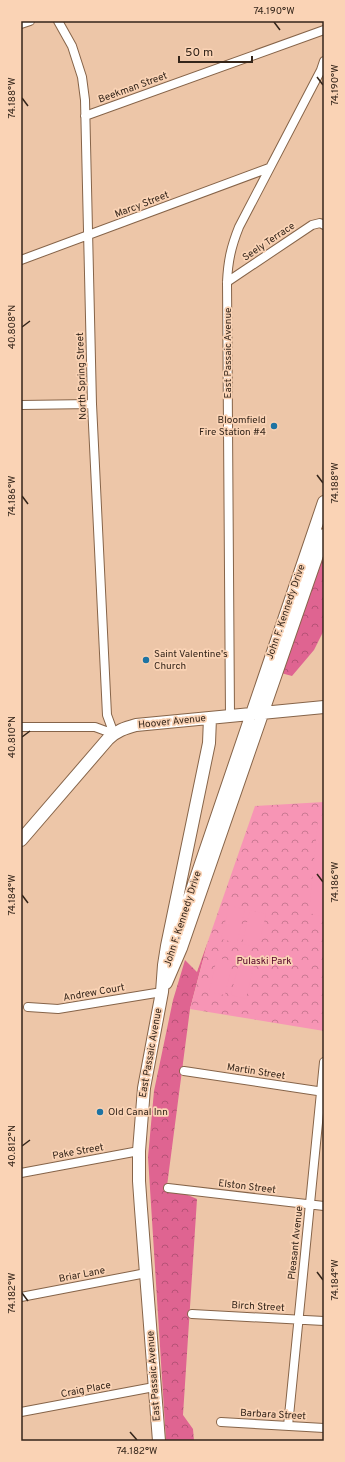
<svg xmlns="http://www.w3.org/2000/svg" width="345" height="1462" font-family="Overpass,sans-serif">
	<defs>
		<pattern id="forest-crowns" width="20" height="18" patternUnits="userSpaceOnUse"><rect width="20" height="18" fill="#df6491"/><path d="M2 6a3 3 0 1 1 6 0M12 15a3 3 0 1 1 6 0" fill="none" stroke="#b65276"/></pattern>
		<pattern id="park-crowns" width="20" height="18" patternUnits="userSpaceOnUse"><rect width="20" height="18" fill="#f795b5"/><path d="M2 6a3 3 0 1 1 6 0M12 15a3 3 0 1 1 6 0" fill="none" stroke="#c97992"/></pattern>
	</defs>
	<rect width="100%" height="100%" fill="#edc6a8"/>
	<!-- forest -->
	<path fill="url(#forest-crowns)" d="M324,552V630L314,650L292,676L281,673Z
		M208,941L190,1009L167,1186L197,1199L183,1415L193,1429L194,1441H166L148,1157L154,1091L173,1000L185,960L197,972Z"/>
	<!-- park -->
	<path fill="url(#park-crowns)" d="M324,802V1031L190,1009L208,941L255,806Z"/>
	<!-- pitch -->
	<path fill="#f795b5" d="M324,813V917L309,913L318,819Z
		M229,906L245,909L237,943L221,939Z
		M250,910L266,914L258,948L242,944Z
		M217,958L233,961L225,995L209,992Z
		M239,962L254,965L246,999L231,995Z"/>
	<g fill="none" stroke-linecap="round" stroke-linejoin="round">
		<!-- street casing -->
		<g stroke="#866449" stroke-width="10">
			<path id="street" d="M58,21L72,46L82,77L85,100L92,404L107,715L114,734
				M21,24L30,21
				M85,116L324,30
				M21,260L269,168
				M227,282L312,225L320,223L324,225
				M21,405L92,404
				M230,716L227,282C228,261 231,247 239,227L321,70L324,61
				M21,727H95L114,734
				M28,1007L58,1009L162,992
				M184,1071L324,1092
				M21,1173L139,1151
				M168,1188L324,1206
				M21,1297L146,1273
				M192,1314L324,1321
				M21,1412L154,1387
				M221,1422L324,1428
				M288,1426L324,1062"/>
		</g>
		<!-- secondary casing -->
		<g stroke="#866449" stroke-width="14">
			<path id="secondary" d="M21,840L108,739C116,731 125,728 136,725L324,707
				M175,940L324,502
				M166,983L181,948L324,535
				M159,1441L141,1209L139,1181V1151L144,1088L162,992L164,965L167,946L209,743L210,718"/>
		</g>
		<!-- street -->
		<use href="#street" stroke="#fff" stroke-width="8"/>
		<!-- secondary -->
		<use href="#secondary" stroke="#fff" stroke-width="12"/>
	</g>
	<!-- ticks -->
	<path fill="none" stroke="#34251a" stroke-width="1.5" d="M274,22L280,30M317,77L323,85M22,98L28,106M22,327L30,321M317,475L323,483M22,496L28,504M22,737L30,731M317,874L323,882M22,895L28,903M22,1146L30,1140M317,1272L323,1280M22,1293L28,1301M130,1432L137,1440"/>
	<!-- markers -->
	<g fill="#1d73a3" stroke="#fad3b5" stroke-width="1.5">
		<circle cx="274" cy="426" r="4"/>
		<circle cx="146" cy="660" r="4"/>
		<circle cx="100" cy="1112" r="4"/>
	</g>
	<g text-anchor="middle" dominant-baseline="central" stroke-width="3.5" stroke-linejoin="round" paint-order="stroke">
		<!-- street labels -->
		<g font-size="10" fill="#34251a" stroke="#fad3b5">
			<text transform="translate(133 88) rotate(-20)">Beekman Street</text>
			<text transform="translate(142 205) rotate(-21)">Marcy Street</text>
			<text transform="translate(269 242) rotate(-34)">Seely Terrace</text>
			<text transform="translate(228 353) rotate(-90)">East Passaic Avenue</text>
			<text transform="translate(82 376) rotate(-92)">North Spring Street</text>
			<text transform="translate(286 612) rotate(-71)">John F. Kennedy Drive</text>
			<text transform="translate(172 722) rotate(-6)">Hoover Avenue</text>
			<text transform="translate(183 919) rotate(-72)">John F. Kennedy Drive</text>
			<text transform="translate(94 993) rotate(-10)">Andrew Court</text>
			<text transform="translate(151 1053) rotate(-80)">East Passaic Avenue</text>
			<text transform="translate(256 1072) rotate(9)">Martin Street</text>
			<text transform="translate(78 1152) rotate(-10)">Pake Street</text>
			<text transform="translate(247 1187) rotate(7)">Elston Street</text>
			<text transform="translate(296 1243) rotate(-84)">Pleasant Avenue</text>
			<text transform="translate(82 1275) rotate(-11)">Briar Lane</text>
			<text transform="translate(258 1307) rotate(3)">Birch Street</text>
			<text transform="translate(154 1376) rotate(-94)">East Passaic Avenue</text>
			<text transform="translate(86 1390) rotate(-11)">Craig Place</text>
			<text transform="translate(273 1415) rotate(3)">Barbara Street</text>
		</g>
		<!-- poi labels -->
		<g font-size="10" fill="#34251a" stroke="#fad3b5" text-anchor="start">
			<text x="266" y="420" text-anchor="end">Bloomfield<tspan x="266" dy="12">Fire Station #4</tspan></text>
			<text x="154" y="654">Saint Valentine's<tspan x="154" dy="12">Church</tspan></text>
			<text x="108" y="1112">Old Canal Inn</text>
		</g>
		<!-- park labels -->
		<g font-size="10" fill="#530329" stroke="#fad3b5">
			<text x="264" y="961">Pulaski Park</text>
		</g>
	</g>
	<!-- border -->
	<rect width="345" height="1462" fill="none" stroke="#fad3b5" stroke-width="44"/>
	<!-- scale -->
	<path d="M179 56v6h73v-6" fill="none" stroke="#34251a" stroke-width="2"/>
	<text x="185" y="56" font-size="12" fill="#34251a" stroke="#fad3b5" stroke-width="3" paint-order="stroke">50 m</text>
	<rect x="22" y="22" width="301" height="1418" fill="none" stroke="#34251a" stroke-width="1.5"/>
	<g font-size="10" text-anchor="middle" fill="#34251a">
		<text x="274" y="14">74.190°W</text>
		<text transform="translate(334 85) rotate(-90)" y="4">74.190°W</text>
		<text transform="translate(11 98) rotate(-90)" y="4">74.188°W</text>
		<text transform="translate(11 327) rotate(-90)" y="4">40.808°N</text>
		<text transform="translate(334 483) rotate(-90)" y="4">74.188°W</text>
		<text transform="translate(11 496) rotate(-90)" y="4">74.186°W</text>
		<text transform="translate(11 737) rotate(-90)" y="4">40.810°N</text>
		<text transform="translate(334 882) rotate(-90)" y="4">74.186°W</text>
		<text transform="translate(11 895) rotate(-90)" y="4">74.184°W</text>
		<text transform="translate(11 1146) rotate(-90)" y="4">40.812°N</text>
		<text transform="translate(334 1280) rotate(-90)" y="4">74.184°W</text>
		<text transform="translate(11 1293) rotate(-90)" y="4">74.182°W</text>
		<text x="137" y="1454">74.182°W</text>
	</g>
</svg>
